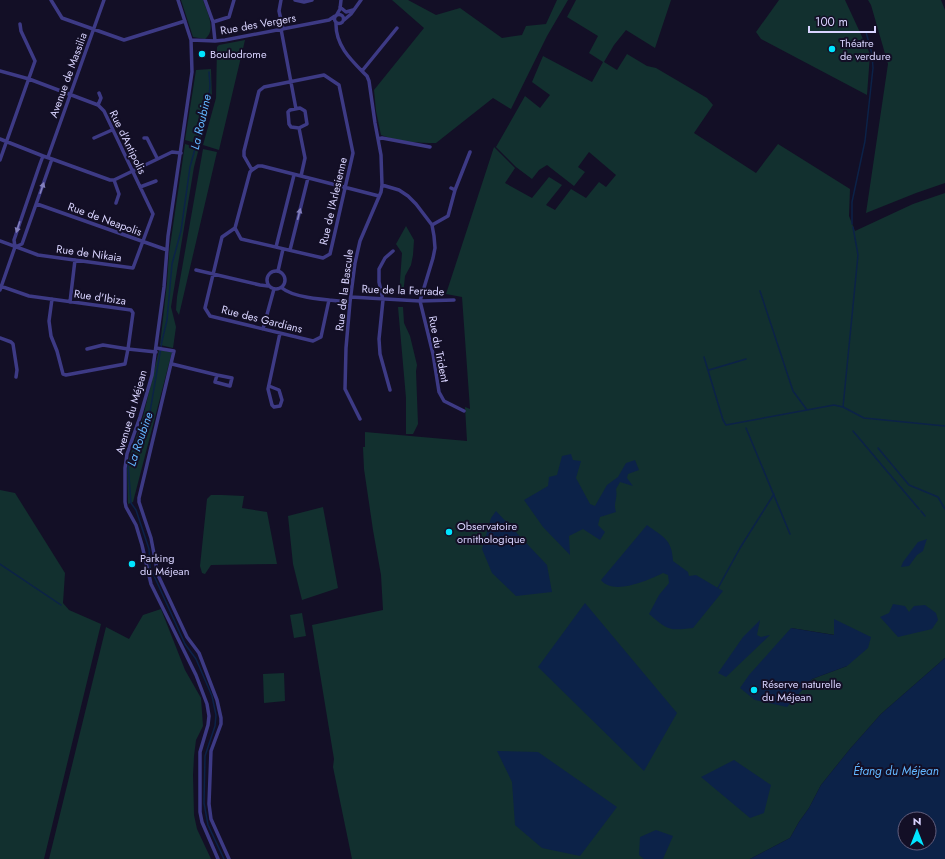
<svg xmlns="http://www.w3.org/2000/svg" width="945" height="859" font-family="Jost,sans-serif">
	<rect width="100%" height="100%" fill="#130f26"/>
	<!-- green -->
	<path fill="#12302f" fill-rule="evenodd" d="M181,0H203C207,12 217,30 205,39L193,37Z
		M392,0H408L436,15L460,8L502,38L522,35L526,26L546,24L557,0H568L547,36L511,109L493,98L436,143C419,143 398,142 381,135L376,111L374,90L424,28Z
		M576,0H671L655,48L626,30L614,45L604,62L617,70L627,54L647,66L656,68L707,98L713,105L694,133L756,173L778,144L850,189L849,216L855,231L913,204L945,193V658L881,714L850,749L821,785L809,808L799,822L790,838L750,859H352L333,767L334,759L312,625L383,610L381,575L373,530L364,469L363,447H365V432L467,441L465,407L470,409L462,297L446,294L494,147L515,168L505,183L532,198L549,177L562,185L546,205L555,210L571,189L586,198L599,182L606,187L616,175L589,152L578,167L585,172L574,186L547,165L539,170L532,179L516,167L496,147L525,96L540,108L550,95L532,82L543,56L592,82L603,62L589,53L598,36L567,17ZM834,620L847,666L812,679L801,691L791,628L835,635Z
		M779,0H845L870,54L867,95L761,39L756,32Z
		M868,0H941L945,10V183L916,193L866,213L888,64L871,5Z
		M245,40L219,150L203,145L216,98L217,47L219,45Z
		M211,69L212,97L199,144L185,140L196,70Z
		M185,144L199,148L194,167L171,307L176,327L173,348L160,345L167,283L169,253Z
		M203,149L217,152L179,315L176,310L177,297Z
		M406,226L414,240L413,255L411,265L405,276L403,295H399L402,253L396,244Z
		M398,307H403L404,323L410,336L417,365L416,371L418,424L413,434H406V398Z
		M159,350L172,352L133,502L128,504L127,465L143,417Z
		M0,490L15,493L65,573L63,603L69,610L101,624L44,859H0Z
		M211,495H222L244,496L242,508L267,512L277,564L211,565L205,574L202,573L200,566L207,499Z
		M323,507L338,588L302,600L293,564L288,516Z
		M161,609L185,670L201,698L203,726L196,740L194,756L193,775L194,815L197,829L211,859H49L106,627L129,639L143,615Z
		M302,613L306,636L294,638L290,615Z
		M284,673L285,701L264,703L263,674Z"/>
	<!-- water -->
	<path fill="#0c2248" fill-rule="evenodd" d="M571,454L573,460L581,461L576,478L590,504L595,506L607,485L618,477L626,463L635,460L639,470L628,474L627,478L633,486L620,482L616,489C618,499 613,502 616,512L600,517L598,525L605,532L600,540L583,529L569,536L570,555L543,527L524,500L548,486L549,477L557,475L562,456Z
		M496,511L547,565L552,592L516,596L492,573L482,549L491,518Z
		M647,525C663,537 672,539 673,561L688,572L689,576L696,575L723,591L693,628C668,631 668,630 649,614L659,595L669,583L668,575L663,573C649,580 613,596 601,580Z
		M927,539L923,551L917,555L909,566L901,567L903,562L918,542Z
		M585,603L677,713L644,771L538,667Z
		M893,604L905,606L909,612L914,606L925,605L936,613L938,620L932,629L898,637L880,617L889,613Z
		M834,619L871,637L868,648L847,666L812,679L787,707L755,700L740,688L749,675L791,628L834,635Z
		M760,620L757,635L761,637L770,635L726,677L718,673L743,637Z
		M945,658V859H750L790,838L799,822L809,808L821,785L850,749L881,714ZM905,819H929V843H905Z
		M497,751L538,752L617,807L580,856L542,848L515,825L512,782Z
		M734,760L771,785L764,813L750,818L701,777Z
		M656,830L673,836L663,859H644L639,855L640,837Z"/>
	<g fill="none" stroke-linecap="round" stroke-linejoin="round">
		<!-- stream -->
		<path stroke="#0c2248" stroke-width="1.5" d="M209,72L210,85L209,98L190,167L181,231L172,264L167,320L162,341L149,418L128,464L131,503L136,510L149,549L150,567L185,644L196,659L212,696L216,715L215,726L205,756L204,803L208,825L224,859
			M852,224V202L865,141L873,68L872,54L866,32
			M760,291L793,391L807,410
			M704,357L723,420L726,425L834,405L843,407L864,418L945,426
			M709,370L746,359
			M843,407L858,255L853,227
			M746,428L790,534
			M853,431L919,509
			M878,448L909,485L938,497L945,509
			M921,511L925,516
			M0,564L61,605
			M718,588L740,548L774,494"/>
		<!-- street -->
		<path stroke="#3d3a85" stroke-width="3.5" d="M51,0L62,18L124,40L185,21
			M178,0L191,40L192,72L168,236L164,287L152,375L140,417L127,454L125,468V502L126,507L136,525L142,545L151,584L196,675L207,704L209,716L208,725L200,752V812L202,822L218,859
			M205,0L213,22L215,41
			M281,0L279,11L283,29
			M295,0L304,2L312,0
			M340,7L346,12L353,10
			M334.5 19a4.5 4.5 0 1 1 9 0a4.5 4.5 0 1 1-9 0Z
			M336,16L340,9L341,0
			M344,20L351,14L361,0
			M213,22L229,17L234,0
			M336,22C335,46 352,61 367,76L369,81L375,123L381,155L382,185L381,192L360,241L355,263L350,302L346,348L345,389L360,419
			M281,29L296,109
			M191,40L215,41L225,40L329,20L335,16
			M0,71L29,79L98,105L104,111L153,214L133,268L38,255L0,241
			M362,71L397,28
			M324,75L339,85L353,153L330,254L323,258L241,239L235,228L250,172L252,170L244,156V151L259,91L264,87Z
			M98,105L101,98L99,93
			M300,108L305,111L307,124L299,128L291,127L289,124L288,112L290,110Z
			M299,128L305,158L301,176
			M94,138L112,130
			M144,138H147L157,158
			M0,139L43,156
			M378,139L382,138L430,147
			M48,157L104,0
			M52,159L110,180H114L172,152L181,153
			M0,160L35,61L21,31L20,24
			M252,170L258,166H262L379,196
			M114,180L119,194L116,203
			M382,185L399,190L408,196L416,204L432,225L434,236L435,248L433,258L420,301L433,354L439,392L444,401L464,411
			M140,187L156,181
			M455,190L470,152
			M37,204L167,250
			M432,225L448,216L455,190L451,188
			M235,228L222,237L205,308L210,316L313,341L321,337L329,300
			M276,247L294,175
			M290,250L308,178
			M196,270L260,285L268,286
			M267 280a9 9 0 1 1 18 0a9 9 0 1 1-18 0Z
			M278,271L283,249
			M0,286L29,296L131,310L133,313L128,349L156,352
			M282,288C295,299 332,300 350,302
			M0,290L15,247L14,240L40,164L43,156L52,159L22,244L15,247
			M351,297L420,301L454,300
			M52,299L49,321L51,336L57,351L63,374L66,375L125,364L128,349L103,345L87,349
			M70,302L75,260
			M263,329L274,289
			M0,338L11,342L13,344L17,370L16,377
			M156,348L174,351L139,498V502L151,538L158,575L187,637L199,653L217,700L221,718V724L211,751L209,804L211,819L229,859
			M172,364L217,375L215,382L230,386L232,378L217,375
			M269,386L279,390L282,400L280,406L274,407L272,405L268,389L280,333
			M390,390L380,354L379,339L383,300L379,282V269L385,258L393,251"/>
	</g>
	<!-- one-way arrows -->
	<defs><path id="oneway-solid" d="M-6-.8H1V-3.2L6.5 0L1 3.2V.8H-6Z"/></defs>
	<g fill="#837fbc">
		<use href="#oneway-solid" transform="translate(42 188) rotate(-71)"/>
		<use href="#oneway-solid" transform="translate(299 214) rotate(-76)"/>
		<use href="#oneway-solid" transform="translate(18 227) rotate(108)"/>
	</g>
	<!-- markers -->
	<g fill="#00e5ff" stroke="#130f26" stroke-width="1.5">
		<circle cx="832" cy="49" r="4"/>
		<circle cx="202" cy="54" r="4"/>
		<circle cx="449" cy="532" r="4"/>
		<circle cx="132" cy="564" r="4"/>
		<circle cx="754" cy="690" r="4"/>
	</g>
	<g text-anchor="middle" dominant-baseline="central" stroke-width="4" stroke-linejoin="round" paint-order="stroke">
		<!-- street labels -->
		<g font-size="11" fill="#d9d4ff" stroke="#130f26">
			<text transform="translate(258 24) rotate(-10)">Rue des Vergers</text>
			<text transform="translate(68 75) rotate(-70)">Avenue de Massilia</text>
			<text transform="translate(128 142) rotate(64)">Rue d'Antipolis</text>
			<text transform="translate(333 201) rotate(-77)">Rue de l'Arlesienne</text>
			<text transform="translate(105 219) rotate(20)">Rue de Neapolis</text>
			<text transform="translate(89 253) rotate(8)">Rue de Nikaia</text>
			<text transform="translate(344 290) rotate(-83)">Rue de la Bascule</text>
			<text transform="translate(403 290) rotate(2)">Rue de la Ferrade</text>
			<text transform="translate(100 297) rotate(8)">Rue d'Ibiza</text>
			<text transform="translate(262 319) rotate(14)">Rue des Gardians</text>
			<text transform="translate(439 349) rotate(79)">Rue du Trident</text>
			<text transform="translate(131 412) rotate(-74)">Avenue du Méjean</text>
		</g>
		<!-- poi labels -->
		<g font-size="11" fill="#d9d4ff" stroke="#130f26" text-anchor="start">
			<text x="840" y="43">Théatre<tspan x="840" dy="13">de verdure</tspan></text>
			<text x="210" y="54">Boulodrome</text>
			<text x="457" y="526">Observatoire<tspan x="457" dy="13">ornithologique</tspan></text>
			<text x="140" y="558">Parking<tspan x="140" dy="13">du Méjean</tspan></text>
			<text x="762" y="684">Réserve naturelle<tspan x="762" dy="13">du Méjean</tspan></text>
		</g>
		<!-- water labels -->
		<g font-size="12" font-style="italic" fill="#62b6ff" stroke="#130f26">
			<text transform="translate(201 122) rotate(-77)">La Roubine</text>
			<text transform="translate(140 439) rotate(-71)">La Roubine</text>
			<text x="896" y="771">Étang du Méjean</text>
		</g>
	</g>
	<!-- north arrow -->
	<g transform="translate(917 831)"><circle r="19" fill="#130f26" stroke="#625e7d"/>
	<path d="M0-3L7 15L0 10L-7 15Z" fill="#00e5ff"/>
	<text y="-6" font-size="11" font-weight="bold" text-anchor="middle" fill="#d9d4ff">N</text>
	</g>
	<!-- scale -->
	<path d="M809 26v6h66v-6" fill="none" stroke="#d9d4ff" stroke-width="2"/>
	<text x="815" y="26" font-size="12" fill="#d9d4ff" stroke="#130f26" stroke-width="3" paint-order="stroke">100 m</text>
</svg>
